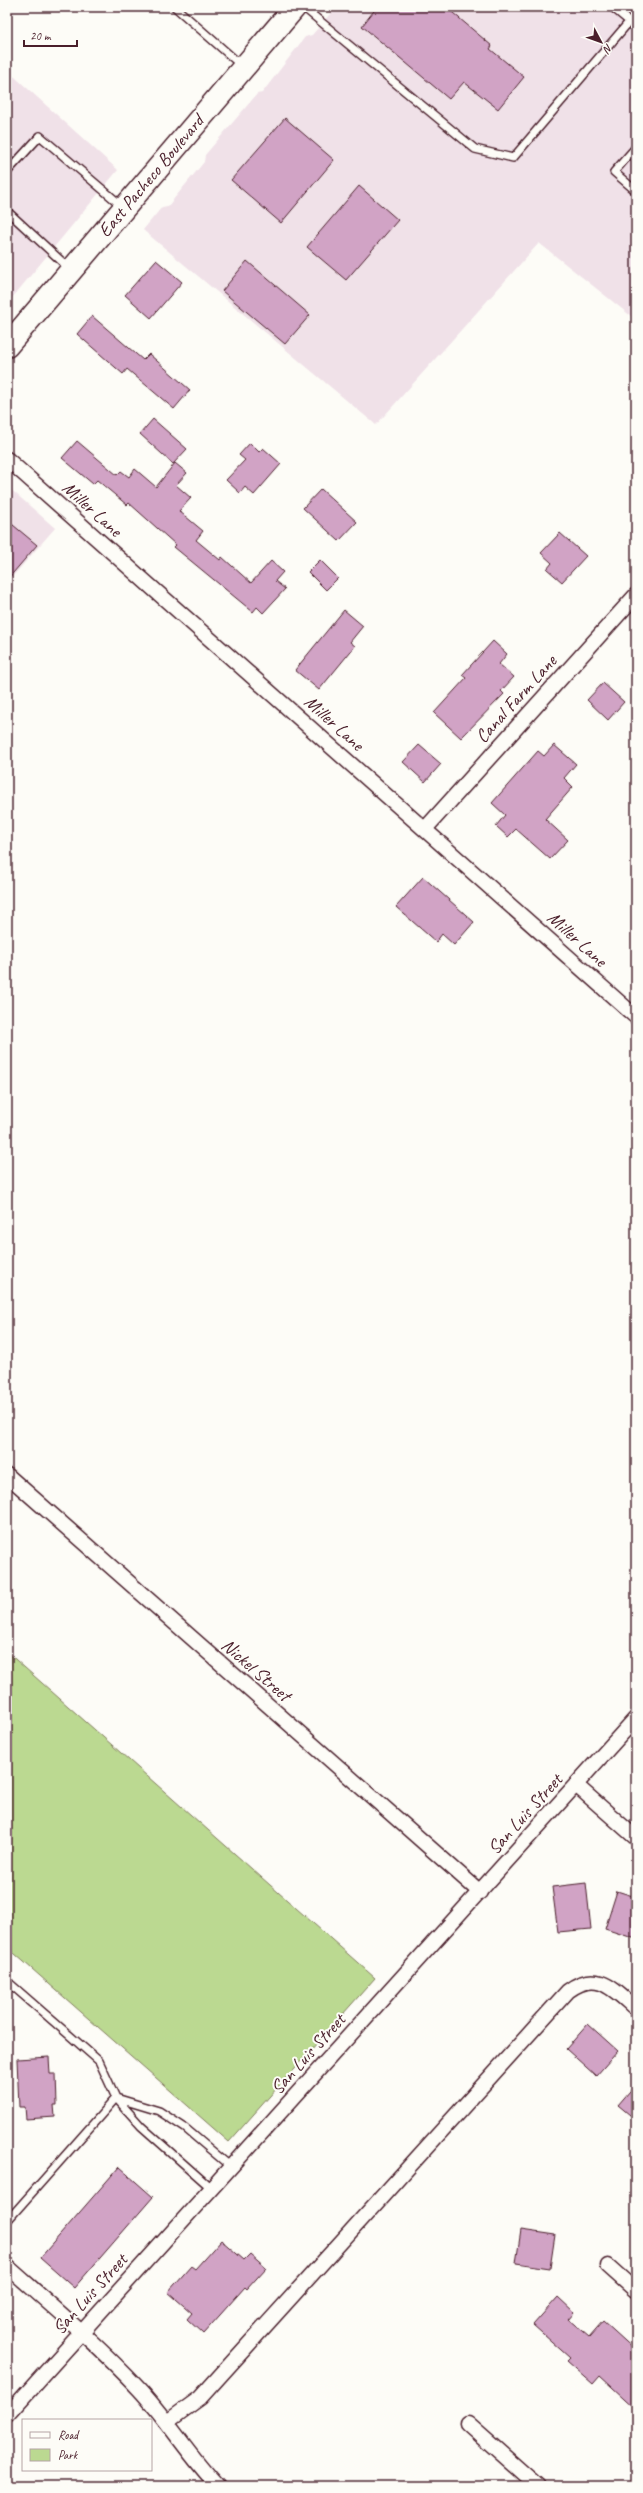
<svg xmlns="http://www.w3.org/2000/svg" width="643" height="2493" font-family="Caveat,sans-serif">
	<rect width="100%" height="100%" fill="#fdfcf7"/>
	<filter id="ink" filterUnits="userSpaceOnUse"><feTurbulence type="fractalNoise" baseFrequency=".025" numOctaves="2"/><feDisplacementMap in="SourceGraphic" scale="8" xChannelSelector="R" yChannelSelector="G"/><feConvolveMatrix kernelMatrix="1 2 1 2 8 2 1 2 1" color-interpolation-filters="sRGB"/></filter>
	<g filter="url(#ink)">
		<!-- built -->
		<path fill="#f0e1e8" d="M336,7H636V320L539,243L376,425L143,230L162,207L168,206L204,162L205,155L257,94L262,93L305,37L312,35Z
			M7,70L118,170L7,304Z
			M7,486L55,528L7,583Z"/>
		<!-- green -->
		<path fill="#bbd991" stroke="#827c5e" d="M7,1652L375,1978L229,2142L7,1947Z"/>
		<!-- building -->
		<path fill="#d1a3c5" stroke="#4a1f2b" d="M377,7H446L492,46L490,49L524,77L498,109L464,82L449,99L362,26Z
			M285,118L334,160L281,223L231,180Z
			M359,186L398,220L346,280L307,247Z
			M156,260L182,282L151,318L125,295Z
			M247,261L310,315L285,344L222,291Z
			M92,316L143,360L149,354L190,390L174,409L127,369L123,374L77,334Z
			M153,419L187,449L173,464L140,434Z
			M77,441L117,475L121,471L129,477L135,469L156,487L175,463L187,473L176,485L191,498L179,511L203,531L196,540L220,560L222,557L251,583L271,561L283,572L275,581L285,589L263,613L257,607L253,612L174,547L176,545L129,503L127,505L97,480L93,484L62,458Z
			M250,443L259,452L263,448L281,464L254,495L245,487L240,493L226,480L245,460L239,455Z
			M321,489L357,522L339,541L303,508Z
			M7,520L37,545L7,580Z
			M560,533L586,556L562,582L547,569L552,563L541,553Z
			M320,560L338,578L326,590L308,572Z
			M344,610L363,626L350,642L355,646L319,690L295,670Z
			M493,641L507,654L499,664L514,677L501,691L504,694L461,738L434,713L466,678L462,675Z
			M603,683L624,702L608,720L587,700Z
			M419,745L441,764L425,782L403,762Z
			M554,745L576,764L564,778L573,787L545,819L568,840L550,859L516,829L508,837L496,826L505,815L492,803L538,751L544,756Z
			M423,877L474,922L454,945L442,934L436,942L396,907Z
			M586,1883L591,1929L558,1932L552,1887Z
			M617,1891L636,1897V1939L605,1929Z
			M588,2024L618,2051L596,2076L566,2049Z
			M49,2057L50,2074H56L57,2105H54L55,2117L26,2119L25,2107H19L17,2059Z
			M636,2084V2120L618,2105Z
			M119,2167L153,2197L74,2288L40,2258Z
			M521,2230L555,2235L550,2268L516,2263Z
			M221,2240L244,2260L250,2254L266,2268L247,2289L245,2287L203,2334L187,2319L192,2313L168,2292L191,2266L195,2269Z
			M558,2297L574,2312L568,2319L589,2337L603,2321L636,2351V2409L600,2376L593,2384L567,2361L570,2358L533,2325Z"/>
		<g fill="none" stroke-linecap="round" stroke-linejoin="round">
			<!-- lane casing -->
			<g stroke="#4a1f2b" stroke-width="10">
				<path id="lane" d="M175,7L242,66
					M303,7L475,149L513,158L629,22
					M612,7L636,27
					M636,147L614,172L636,191
					M7,172L40,136L122,206
					M7,211L70,269
					M7,1981L99,2061L116,2098L7,2221
					M211,2188L141,2126L116,2098L159,2111L185,2128L231,2167"/>
			</g>
			<!-- street casing -->
			<g stroke="#4a1f2b" stroke-width="17">
				<path id="street" d="M7,459L636,1017
					M425,829L636,595
					M7,1475L480,1892
					M576,1785L636,1838
					M7,2266C52,2306 98,2345 139,2389C168,2420 189,2456 218,2486
					M608,2266L636,2291
					M7,2415L636,1718
					M167,2422L200,2398L568,1991C597,1969 613,1989 636,2009
					M468,2424L538,2486"/>
			</g>
			<!-- highway casing -->
			<g stroke="#4a1f2b" stroke-width="25">
				<path id="highway" d="M7,346L295,7"/>
			</g>
			<!-- lane -->
			<use href="#lane" stroke="#fdfcf7" stroke-width="7"/>
			<!-- street -->
			<use href="#street" stroke="#fdfcf7" stroke-width="14"/>
			<!-- highway -->
			<use href="#highway" stroke="#fdfcf7" stroke-width="22"/>
		</g>
	</g>
	<g text-anchor="middle" dominant-baseline="central" stroke-width="4" stroke-linejoin="round" paint-order="stroke">
		<!-- street labels -->
		<g font-size="19" fill="#4a1f2b" stroke="#fdfcf7">
			<text transform="translate(151 176) rotate(-50)">East Pacheco Boulevard</text>
			<text transform="translate(92 509) rotate(42)">Miller Lane</text>
			<text transform="translate(516 699) rotate(-48)">Canal Farm Lane</text>
			<text transform="translate(334 723) rotate(42)">Miller Lane</text>
			<text transform="translate(577 939) rotate(42)">Miller Lane</text>
			<text transform="translate(256 1670) rotate(41)">Nickel Street</text>
			<text transform="translate(525 1814) rotate(-48)">San Luis Street</text>
			<text transform="translate(308 2054) rotate(-48)">San Luis Street</text>
			<text transform="translate(90 2294) rotate(-48)">San Luis Street</text>
		</g>
	</g>
	<!-- margin -->
	<rect width="643" height="2493" fill="none" stroke="#fdfcf7" stroke-width="24"/>
	<rect x="12" y="12" width="619" height="2469" fill="none" stroke="#4a1f2b" stroke-width="1.5" filter="url(#ink)"/>
	<!-- legend -->
	<rect x="22" y="2419" width="130" height="52" fill="#fdfcf7" stroke="#b5a4a5"/>
	<rect x="30" y="2432" width="20" height="6" fill="#fdfcf7" stroke="#b5a4a5"/>
	<text x="58" y="2439" font-size="12" fill="#4a1f2b">Road</text>
	<rect x="30" y="2449" width="20" height="12" fill="#bbd991" stroke="#b5a4a5"/>
	<text x="58" y="2459" font-size="12" fill="#4a1f2b">Park</text>
	<!-- north arrow -->
	<g transform="translate(601 42) rotate(131)" stroke="#fdfcf7" stroke-width="3" paint-order="stroke">
	<path d="M0-3L7 15L0 10L-7 15Z" fill="#4a1f2b"/>
	<text y="-6" font-size="11" font-weight="bold" text-anchor="middle" fill="#4a1f2b">N</text>
	</g>
	<!-- scale -->
	<path d="M24 40v6h53v-6" fill="none" stroke="#4a1f2b" stroke-width="2"/>
	<text x="30" y="40" font-size="12" fill="#4a1f2b" stroke="#fdfcf7" stroke-width="3" paint-order="stroke">20 m</text>
</svg>
